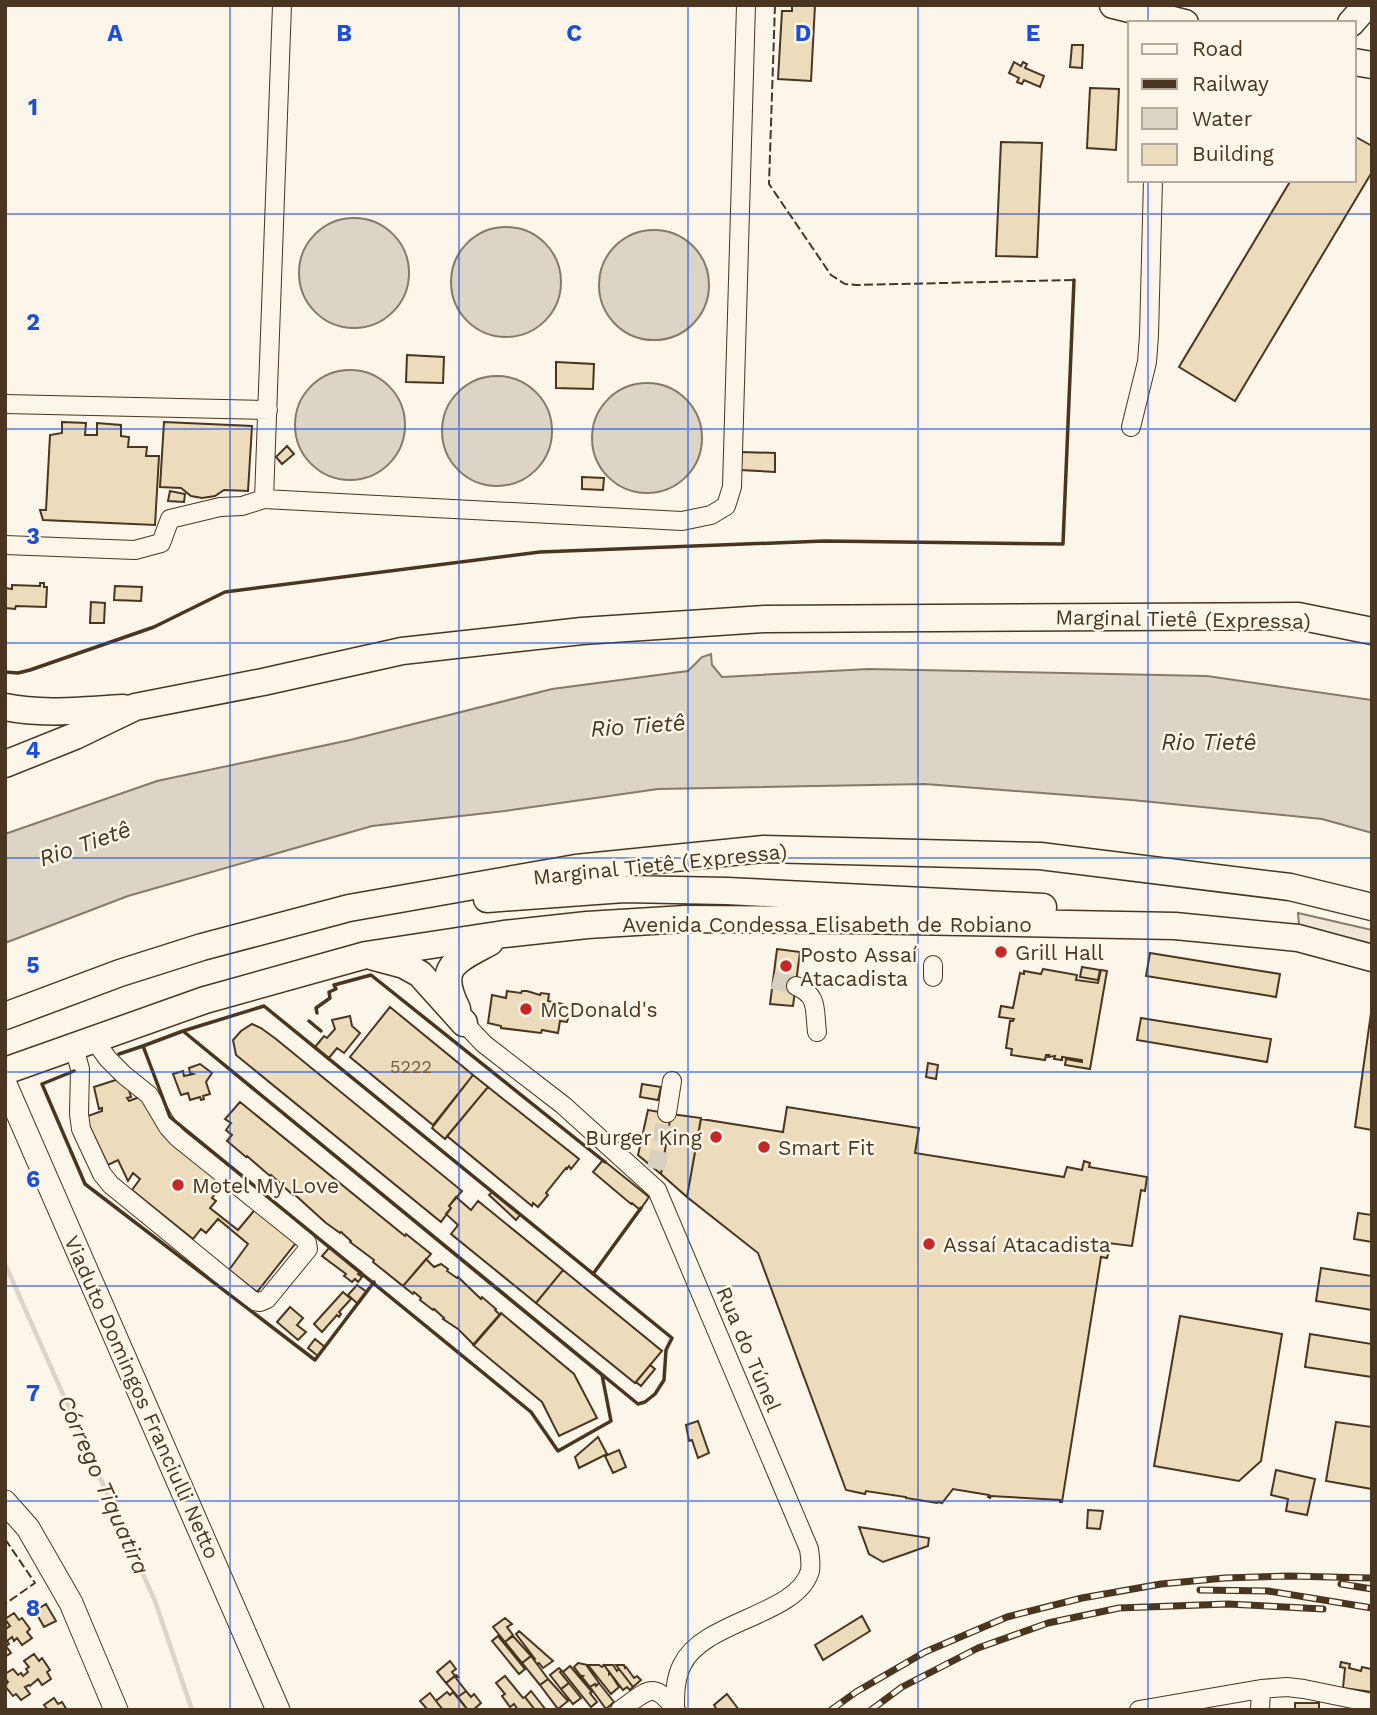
<svg xmlns="http://www.w3.org/2000/svg" width="1377" height="1715" font-family="'Work Sans',sans-serif">
	<rect width="100%" height="100%" fill="#fbf6e9"/>
	<!-- green -->
	<path fill="#ede6d9" stroke="#887966" stroke-width="2" d="M1298,913L1372,930V944L1299,925Z"/>
	<!-- water -->
	<path fill="#dcd4c6" stroke="#887966" stroke-width="2" d="M299 273a55 55 0 1 1 110 0a55 55 0 1 1-110 0Z
		M451 282a55 55 0 1 1 110 0a55 55 0 1 1-110 0Z
		M599 285a55 55 0 1 1 110 0a55 55 0 1 1-110 0Z
		M295 425a55 55 0 1 1 110 0a55 55 0 1 1-110 0Z
		M442 431a55 55 0 1 1 110 0a55 55 0 1 1-110 0Z
		M592 438a55 55 0 1 1 110 0a55 55 0 1 1-110 0Z
		M711,654L712,665L722,677L868,669L1207,676L1372,700V833L1322,819L1132,800L925,784L658,789L505,811L372,826L128,896L5,943V834L157,781L350,740L552,689L688,671L702,657Z"/>
	<g fill="none" stroke-linecap="round" stroke-linejoin="round">
		<!-- stream -->
		<path stroke="#dcd4c6" stroke-width="4.5" d="M5,1264L155,1601L192,1710"/>
	</g>
	<!-- building -->
	<path fill="#ecdcbc" stroke="#4a3520" stroke-width="2" d="M792,5H815L811,81L778,79L782,11H792Z
		M1072,45H1083L1082,68L1070,67Z
		M1014,62L1021,66L1023,62L1027,64L1025,68L1044,76L1040,87L1024,80L1022,84L1017,82L1019,78L1009,73Z
		M1090,88L1119,89L1116,150L1087,148Z
		M1354,136L1372,146V172L1235,401L1179,367L1291,180H1354Z
		M1001,142L1042,143L1037,257L996,256Z
		M407,355L444,357L443,383L406,382Z
		M556,362L594,364L593,389L556,388Z
		M62,422L86,423L85,435H97V423L121,425V436L129,437L128,447H147L146,456H159L155,525L43,520L40,510H46L50,435L62,433Z
		M164,422L252,426L248,491L224,490L215,496L202,498L191,496L181,488L160,487Z
		M287,446L294,454L282,464L276,457Z
		M741,452L775,453V472L740,470Z
		M582,477L604,478L603,490L582,489Z
		M170,491L185,494L184,502L168,501Z
		M40,583H44V587H47L46,607L16,606L15,609L5,608V588L12,589V585L40,586Z
		M115,586L142,587L141,601L114,600Z
		M91,602L105,603L104,623H90Z
		M777,949L800,952L793,1006L770,1004Z
		M1150,953L1280,974L1276,997L1146,976Z
		M1082,967L1100,970L1098,980L1080,977Z
		M1043,969L1077,975L1076,980L1098,983L1101,970L1107,971L1090,1069L1065,1065L1066,1059L1082,1062V1060L1062,1057V1060L1054,1059L1055,1056L1048,1057L1049,1055H1046L1045,1060L1011,1055L1012,1049L1006,1048L1010,1021H1013L1014,1019L999,1017L1001,1006L1013,1008L1020,973L1024,974V971L1041,974Z
		M507,991L521,993L522,991H527L540,995L541,993L549,994L548,1001L563,1004L561,1014L569,1015L567,1022L560,1021L558,1033L542,1030L541,1033L501,1028V1026L488,1023L492,995L506,998Z
		M1372,1006V1130L1355,1127Z
		M390,1007L473,1075L433,1125L350,1057Z
		M350,1016L352,1026L360,1033L344,1053L337,1048L328,1059L315,1047L324,1036L327,1038L335,1029L332,1020Z
		M1141,1018L1271,1039L1267,1062L1137,1040Z
		M252,1024L261,1028L276,1039L462,1191L449,1206L451,1208L441,1222L236,1055L233,1040L241,1031Z
		M928,1063L938,1065L936,1079L926,1077Z
		M200,1064L212,1073L206,1082L210,1094L203,1096L204,1099L201,1100L200,1097L190,1100L188,1093L181,1095L173,1074L183,1071L184,1076L193,1074L190,1073L189,1068Z
		M473,1075L488,1087L445,1139L432,1128Z
		M125,1077L131,1097L127,1098L129,1101L147,1094L225,1179L216,1189L218,1190L212,1198L216,1201L210,1208L238,1230L258,1206L299,1239L257,1292L229,1270L248,1244L218,1219L206,1233L201,1229L193,1239L132,1190L140,1179L133,1173L128,1181L118,1160L108,1165L85,1117L102,1111V1108L99,1109L94,1087Z
		M642,1084L661,1087L658,1100L640,1097Z
		M488,1087L579,1159L571,1169L569,1166L567,1169L566,1168L546,1193L548,1195L538,1207L533,1203L532,1206L447,1136Z
		M240,1102L400,1232L405,1236L406,1234L431,1254L403,1286L373,1262L374,1260L350,1242L351,1241L341,1232L340,1233L326,1223L294,1194L293,1195L271,1175L270,1176L247,1156L246,1157L227,1141L232,1135L226,1130L231,1123L225,1119Z
		M787,1107L919,1128L915,1153L1064,1177L1067,1167L1082,1170L1084,1161L1090,1163L1089,1167L1147,1177L1145,1191L1141,1190L1132,1246L1108,1243L1107,1251H1109L1107,1258L1101,1257L1062,1502H1060V1500L991,1496L990,1498L988,1497L989,1495L953,1489L942,1503L938,1502L937,1503L906,1498V1497L866,1491L865,1494L846,1490L758,1253L687,1197L701,1119L783,1132Z
		M648,1110L671,1114L661,1174L638,1155Z
		M671,1114L701,1118L687,1197L661,1174Z
		M603,1160L649,1197L640,1210L632,1203L631,1204L593,1172Z
		M492,1192L520,1215L516,1220L489,1195Z
		M456,1197L471,1210L478,1201L563,1270L536,1303L451,1234L458,1225L446,1214L451,1208L449,1206Z
		M1358,1213L1372,1215V1242L1354,1239Z
		M330,1247L361,1272L358,1274L362,1277L358,1282L355,1279L352,1282L344,1276L346,1274L322,1256Z
		M426,1259L434,1267L441,1264L448,1269L447,1271L457,1278L458,1277L481,1299L482,1297L496,1309L495,1310L500,1315L474,1345L458,1329L443,1319L444,1318L434,1309L433,1310L420,1300L421,1298L414,1292L413,1294L403,1286Z
		M1321,1268L1372,1276V1310L1316,1301Z
		M563,1270L662,1351L635,1383L536,1303Z
		M357,1285L367,1292L358,1304L348,1295Z
		M343,1292L351,1299L339,1312L341,1314L339,1317L337,1315L322,1332L314,1324Z
		M290,1307L303,1318L297,1325L306,1332L298,1340L277,1322Z
		M501,1313L574,1374L597,1418L559,1436L542,1402L473,1345Z
		M1180,1316L1282,1334L1261,1461L1239,1481L1154,1466Z
		M1310,1334L1372,1344V1377L1305,1367Z
		M315,1339L325,1347L318,1356L308,1348Z
		M650,1365L655,1369L641,1386L636,1382Z
		M698,1421L709,1453L698,1458L692,1440L689,1441L686,1425Z
		M1336,1422L1372,1427V1489L1326,1481Z
		M598,1437L607,1454L579,1468L575,1457Z
		M619,1450L626,1467L613,1473L605,1456Z
		M1276,1470L1315,1479L1307,1515L1286,1511L1288,1499L1271,1495Z
		M1088,1510L1103,1511L1100,1529L1087,1528Z
		M859,1527L929,1538L928,1546L883,1562L869,1554Z
		M46,1604L56,1621L44,1627L35,1611Z
		M14,1613L19,1620L22,1618L30,1629L27,1632L32,1638L22,1645L17,1638L14,1641L12,1637L7,1641L9,1644L6,1646L11,1653L5,1657V1627L7,1628L10,1626L5,1619Z
		M862,1616L870,1631L823,1660L815,1645Z
		M505,1618L512,1624L507,1627L513,1635L505,1642L493,1627Z
		M519,1631L553,1661L543,1668L539,1663L537,1664L534,1660L535,1659L516,1634Z
		M498,1636L525,1669L519,1674L492,1641Z
		M513,1636L531,1656L522,1663L505,1642Z
		M34,1654L39,1661L42,1658L50,1670L47,1672L51,1679L42,1685L38,1679L30,1686L29,1685L25,1687L30,1694L21,1700L16,1694L13,1696L5,1686L8,1682L5,1678V1674L13,1669L18,1675L21,1673L23,1676L28,1672L26,1669L29,1667L24,1661Z
		M531,1656L548,1679L540,1685L522,1663Z
		M450,1661L456,1669L452,1672L455,1676L446,1683L437,1672Z
		M1341,1662L1350,1664L1349,1668L1361,1671L1362,1667L1371,1669L1372,1692L1343,1688L1345,1668L1340,1667Z
		M578,1663L588,1665L587,1666L599,1683L596,1686L595,1684L590,1687L582,1677L583,1676H581L574,1667Z
		M588,1665H599L602,1667L604,1665L609,1672V1674L610,1673L619,1687L611,1694Z
		M604,1665H613L617,1671L619,1669L633,1687L630,1690L627,1687L623,1690Z
		M616,1665H624L625,1668L626,1667L634,1678L637,1676L641,1680L633,1687Z
		M570,1666L592,1692L590,1693L597,1702L591,1707L563,1672Z
		M559,1668L562,1671L560,1672L569,1683L561,1689L550,1675Z
		M456,1675L458,1677L456,1678L466,1691L458,1697L446,1683Z
		M505,1676L523,1698L525,1697L535,1710H518L514,1704L510,1707L502,1696L505,1694L496,1683Z
		M548,1679L568,1701L558,1709L540,1685Z
		M569,1683L581,1698L573,1704L561,1689Z
		M599,1683L614,1702L606,1709L590,1687L595,1684L596,1686Z
		M466,1691L471,1697L474,1694L481,1703L473,1710H468L458,1697Z
		M531,1691L546,1710H535L525,1697Z
		M447,1692L450,1695L453,1692L468,1710H443L436,1701Z
		M430,1693L436,1701L443,1710H428L420,1701Z
		M727,1694L739,1710H717L714,1705Z
		M54,1698L58,1704L62,1702L67,1710H48L44,1705Z
		M1295,1703H1319V1710H1295Z"/>
	<g fill="none" stroke-linecap="round" stroke-linejoin="round">
		<!-- minor-tunnel -->
		<path stroke="#d8cfc1" stroke-width="18" stroke-dasharray="18 9" stroke-linecap="butt" d="M773,980L796,986
			M656,1169L667,1113"/>
		<!-- minor casing -->
		<g stroke="#4a3520" stroke-width="20">
			<path id="minor" d="M5,404L268,410
				M1131,427L1147,362L1149,335L1153,180
				M264,499L282,5
				M5,545L135,550L161,543L170,519L220,507L242,506L264,499L682,521L711,515L726,506L732,487L746,5
				M933,977V965
				M796,986C819,996 814,1009 817,1032
				M464,1023L484,1044L563,1105L657,1190L809,1549C810,1556 811,1565 810,1571C797,1616 703,1620 682,1665C675,1679 675,1693 675,1708
				M74,1047L80,1069L79,1114L81,1129L102,1174L111,1185L253,1301L260,1302L267,1299L308,1249L307,1243L304,1239L178,1138L168,1127L149,1095L124,1075L108,1059L94,1040
				M667,1113L672,1081
				M620,1710C648,1691 652,1679 676,1710
				M1139,1710L1261,1689L1287,1687L1304,1689L1372,1703
				M1260,1710L1261,1689"/>
		</g>
		<!-- major casing -->
		<g stroke="#4a3520" stroke-width="25">
			<path id="major" d="M5,1084L278,1710
				M5,1502L28,1528L71,1603L116,1710"/>
		</g>
		<!-- highway casing -->
		<g stroke="#4a3520" stroke-width="29">
			<path id="highway" d="M1113,5L1185,23
				M1351,23L1367,5
				M1354,62L1372,65
				M5,707C44,715 83,710 123,708
				M5,764L75,736L135,707L263,682L402,651L582,631L765,619L1298,616L1372,631
				M487,899L624,889L727,891L1043,907
				M374,957L404,965L420,974L464,1023
				M457,1009C436,966 455,961 490,942
				M5,1016L120,973L202,947L349,908L576,868L764,849L1040,856L1290,887L1372,907
				M5,1071L205,1000L366,955L504,934L587,925L685,919L851,920L1175,926L1298,938L1372,958"/>
		</g>
		<!-- minor -->
		<use href="#minor" stroke="#fbf6e9" stroke-width="18"/>
		<!-- major -->
		<use href="#major" stroke="#fbf6e9" stroke-width="23"/>
		<!-- highway -->
		<use href="#highway" stroke="#fbf6e9" stroke-width="26"/>
		<!-- rail casing -->
		<g stroke="#4a3520" stroke-width="7">
			<path id="rail" d="M1341,1584L1372,1589
				M1200,1590L1268,1591L1372,1608
				M831,1710L856,1692L925,1652L1007,1617L1082,1598L1161,1584L1225,1578L1289,1576L1372,1578
				M871,1710L902,1687L978,1648L1048,1623L1119,1608L1228,1604L1323,1609"/>
		</g>
		<!-- rail -->
		<use href="#rail" stroke="#fbf6e9" stroke-width="4.5" stroke-dasharray="13" stroke-linecap="butt"/>
		<!-- fence -->
		<path stroke="#4a3520" stroke-width="2" stroke-dasharray="9 3.5" stroke-linecap="butt" d="M775,5L769,184L831,275L845,284L856,285L1074,280
			M5,1539L35,1583L5,1604"/>
		<!-- wall -->
		<path stroke="#4a3520" stroke-width="3.5" d="M5,672L18,673L30,670L154,627L225,592L540,552L824,541L1063,544L1074,280
			M264,1006L672,1338L666,1350L664,1380L655,1394L645,1402L638,1404L183,1031Z
			M317,1013L316,1008L330,998L329,992L336,989L334,985L371,975L605,1162
			M309,1021L321,1031
			M183,1031L602,1375L611,1421L558,1451L531,1412L170,1117L143,1046Z
			M119,1054L143,1046L144,1048
			M74,1071L42,1084L85,1184L315,1360L374,1282
			M591,1272L593,1274L641,1208"/>
	</g>
	<!-- grid -->
	<path fill="none" stroke="#1d4ed8" stroke-width="2" stroke-opacity="0.55" d="M230,5V1710M459,5V1710M688,5V1710M918,5V1710M1148,5V23M1148,180V1710M5,214H1372M5,429H1372M5,643H1372M5,858H1372M5,1072H1372M5,1286H1372M5,1501H1372"/>
	<!-- markers -->
	<g fill="#c62828" stroke="#fbf6e9" stroke-width="2.5">
		<circle cx="1001" cy="952" r="7"/>
		<circle cx="786" cy="966" r="7"/>
		<circle cx="526" cy="1009" r="7"/>
		<circle cx="716" cy="1137" r="7"/>
		<circle cx="764" cy="1147" r="7"/>
		<circle cx="178" cy="1185" r="7"/>
		<circle cx="929" cy="1244" r="7"/>
	</g>
	<g text-anchor="middle" dominant-baseline="central" stroke-width="5" stroke-linejoin="round" paint-order="stroke">
		<!-- number labels -->
		<g font-size="18" fill="#725f47">
			<text x="411" y="1066">5222</text>
		</g>
		<!-- street labels -->
		<g font-size="21" fill="#4a3520" stroke="#fbf6e9">
			<text transform="translate(1183 619) rotate(1)">Marginal Tietê (Expressa)</text>
			<text transform="translate(660 864) rotate(-6)">Marginal Tietê (Expressa)</text>
			<text x="827" y="924">Avenida Condessa Elisabeth de Robiano</text>
			<text transform="translate(749 1349) rotate(67)">Rua do Túnel</text>
			<text transform="translate(142 1397) rotate(66)">Viaduto Domingos Franciulli Netto</text>
		</g>
		<!-- poi labels -->
		<g font-size="21" fill="#4a3520" stroke="#fbf6e9" text-anchor="start">
			<text x="1015" y="952">Grill Hall</text>
			<text x="800" y="954">Posto Assaí<tspan x="800" dy="24">Atacadista</tspan></text>
			<text x="540" y="1009">McDonald's</text>
			<text x="702" y="1137" text-anchor="end">Burger King</text>
			<text x="778" y="1147">Smart Fit</text>
			<text x="192" y="1185">Motel My Love</text>
			<text x="943" y="1244">Assaí Atacadista</text>
		</g>
		<!-- water labels -->
		<g font-size="23" font-style="italic" fill="#4a3520" stroke="#fbf6e9">
			<text transform="translate(638 726) rotate(-4)">Rio Tietê</text>
			<text x="1209" y="742">Rio Tietê</text>
			<text transform="translate(85 844) rotate(-19)">Rio Tietê</text>
			<text transform="translate(103 1485) rotate(66)">Córrego Tiquatira</text>
		</g>
	</g>
	<g font-size="23" text-anchor="middle" font-weight="bold" fill="#1d4ed8" stroke="#fbf6e9" stroke-width="5" stroke-linejoin="round" paint-order="stroke">
		<text x="115" y="41">A</text>
		<text x="344" y="41">B</text>
		<text x="574" y="41">C</text>
		<text x="803" y="41">D</text>
		<text x="1033" y="41">E</text>
		<text x="33" y="115">1</text>
		<text x="33" y="330">2</text>
		<text x="33" y="544">3</text>
		<text x="33" y="758">4</text>
		<text x="33" y="973">5</text>
		<text x="33" y="1187">6</text>
		<text x="33" y="1401">7</text>
		<text x="33" y="1616">8</text>
	</g>
	<!-- border -->
	<rect width="1377" height="1715" fill="none" stroke="#4a3520" stroke-width="14"/>
	<!-- legend -->
	<rect x="1128" y="21" width="228" height="161" fill="#fbf6e9" stroke="#b4a999" stroke-width="2"/>
	<rect x="1142" y="44" width="35" height="10" fill="#fbf6e9" stroke="#b4a999" stroke-width="2"/>
	<text x="1192" y="56" font-size="21" fill="#4a3520">Road</text>
	<rect x="1142" y="79" width="35" height="10" fill="#4a3520" stroke="#b4a999" stroke-width="2"/>
	<text x="1192" y="91" font-size="21" fill="#4a3520">Railway</text>
	<rect x="1142" y="108" width="35" height="21" fill="#dcd4c6" stroke="#b4a999" stroke-width="2"/>
	<text x="1192" y="126" font-size="21" fill="#4a3520">Water</text>
	<rect x="1142" y="144" width="35" height="21" fill="#ecdcbc" stroke="#b4a999" stroke-width="2"/>
	<text x="1192" y="161" font-size="21" fill="#4a3520">Building</text>
</svg>
